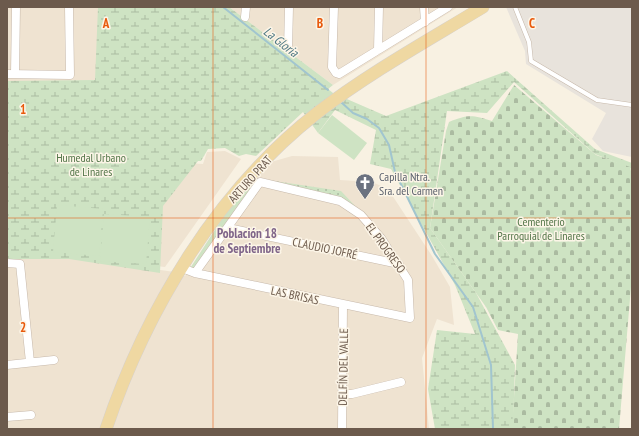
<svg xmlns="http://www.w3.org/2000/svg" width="639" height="436" font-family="'PT Sans Narrow',sans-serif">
	<defs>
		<pattern id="grass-dots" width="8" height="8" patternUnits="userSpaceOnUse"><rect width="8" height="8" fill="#cee3c3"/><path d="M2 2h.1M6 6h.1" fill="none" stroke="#abbba1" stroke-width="1.8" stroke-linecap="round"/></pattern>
		<pattern id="wetland-marsh" width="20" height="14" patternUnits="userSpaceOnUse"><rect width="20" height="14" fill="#cee3c3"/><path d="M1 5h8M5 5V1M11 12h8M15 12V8" fill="none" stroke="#abbba1"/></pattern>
		<pattern id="cemetery-stones" width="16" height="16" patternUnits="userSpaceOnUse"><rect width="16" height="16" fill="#cee3c3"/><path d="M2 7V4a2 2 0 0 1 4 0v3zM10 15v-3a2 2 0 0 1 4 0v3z" fill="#abbba1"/></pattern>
	</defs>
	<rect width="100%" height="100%" fill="#f8f1e2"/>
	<!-- residential -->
	<path fill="#efe3d1" d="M7,7H99V81H7Z
		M229,7H458L333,85Z
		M225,151L241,159L165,267L148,265L170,162L203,164L207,152Z
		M292,156L338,157L340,180L372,182L388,189L432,256L450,287L454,325L437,319L422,358L429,429H7V249L175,272L185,276L224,216L258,175L271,162Z"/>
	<!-- industrial -->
	<path fill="#e8e3dc" d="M506,7H632V157L603,151L592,139L606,113L526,64L525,51Z"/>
	<!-- grass -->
	<path fill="url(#grass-dots)" d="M268,180L341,191L374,226L355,208Z"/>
	<!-- wetland -->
	<path fill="url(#wetland-marsh)" d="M98,7H229L333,85L328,89L333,93L386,116L507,71L595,149L632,163V169L595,154L514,82L487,113L447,111L430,228L476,293L515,365L513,429H435L428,389L437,330L475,334L455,285L391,169L370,164L376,130L335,110L318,133L303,112L256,156L246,154L239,156L225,148L208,149L201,161H198L163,206L160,273L69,259H7V81L95,80Z"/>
	<!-- cemetery -->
	<path fill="url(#cemetery-stones)" d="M514,85L596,155L630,167L632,175V275L619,429H512L518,334L498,330L486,307L430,228L446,131L449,122C468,114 473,115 492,121Z"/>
	<!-- park -->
	<path fill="#cee3c3" d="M332,115L367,143L354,160L318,133Z
		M254,181L256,183L195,269L191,267L224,216Z
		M57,205L103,209L99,256L53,252Z
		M104,214L150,217L146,264L100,261Z"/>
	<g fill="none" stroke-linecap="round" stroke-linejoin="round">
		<!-- stream -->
		<path stroke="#a1c5cf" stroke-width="2" d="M223,7L328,90
			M341,102L353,113L367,119L379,128L389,145L395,172L435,254L473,307L491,365L493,429"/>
		<!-- service casing -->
		<g stroke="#c7b9ab" stroke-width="5">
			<path id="service" d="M515,7L529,42L531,61L597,100L632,105"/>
		</g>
		<!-- minor casing -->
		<g stroke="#c7b9ab" stroke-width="9">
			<path id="minor" d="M334,7L332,67L336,73L339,74L448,7
				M424,7L425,22
				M245,17L246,7
				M288,49L289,7
				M378,50L379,7
				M7,74L70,75L69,7
				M15,74L16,7
				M228,228L399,264
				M7,263L20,264L30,362
				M182,268L195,273L410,318L408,280L381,238L361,215L340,201L260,182L195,273
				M7,365L54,360
				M342,394H352L401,382
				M7,417L31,415
				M342,429L343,305"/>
		</g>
		<!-- primary casing -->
		<g stroke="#d6d1cd" stroke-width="13">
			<path id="primary" d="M106,429C146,310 217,191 317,113C369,73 427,41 483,7"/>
		</g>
		<!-- service -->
		<use href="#service" stroke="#fff" stroke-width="4"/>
		<!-- minor -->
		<use href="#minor" stroke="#fff" stroke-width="8"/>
		<!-- primary -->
		<use href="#primary" stroke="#efd8a2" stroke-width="12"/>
	</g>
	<!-- grid -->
	<path fill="none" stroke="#e8590c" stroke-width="1" stroke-opacity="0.55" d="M213,7V429M426,7V429M7,218H632"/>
	<!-- icons -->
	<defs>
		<g id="church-pin" transform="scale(1)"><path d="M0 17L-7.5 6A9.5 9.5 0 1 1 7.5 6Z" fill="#6b7280" stroke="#fcf5e7"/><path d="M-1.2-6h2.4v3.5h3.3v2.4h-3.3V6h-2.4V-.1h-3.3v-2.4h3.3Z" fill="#fff"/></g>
	</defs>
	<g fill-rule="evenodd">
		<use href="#church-pin" x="365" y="183"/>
	</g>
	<g text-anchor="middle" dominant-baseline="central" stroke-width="3" stroke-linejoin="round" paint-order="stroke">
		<!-- park labels -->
		<g font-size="12" fill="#537649" stroke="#fcf5e7">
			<text x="91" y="157">Humedal Urbano<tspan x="91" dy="14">de Linares</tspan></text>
			<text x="541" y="221">Cementerio<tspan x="541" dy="14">Parroquial de Linares</tspan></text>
		</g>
		<!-- worship labels -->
		<g font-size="12" fill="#5b616d" stroke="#fcf5e7" text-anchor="start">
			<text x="379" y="176">Capilla Ntra.<tspan x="379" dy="14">Sra. del Carmen</tspan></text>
		</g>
		<!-- street labels -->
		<g font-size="12" fill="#6c5a4c" stroke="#fcf5e7">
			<text transform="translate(250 179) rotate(-48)">ARTURO PRAT</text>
			<text transform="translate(325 248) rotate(12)">CLAUDIO JOFRÉ</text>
			<text transform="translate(386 248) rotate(54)">EL PROGRESO</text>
			<text transform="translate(295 295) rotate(12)">LAS BRISAS</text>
			<text transform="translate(343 367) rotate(-89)">DELFÍN DEL VALLE</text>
		</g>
		<!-- water labels -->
		<g font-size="13" font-style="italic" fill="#4c7783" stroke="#fcf5e7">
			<text transform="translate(281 42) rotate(38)">La Gloria</text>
		</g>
		<!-- neighbourhood labels -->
		<g font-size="13" font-weight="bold" fill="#7f6489" stroke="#fcf5e7">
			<text x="247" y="233">Población 18<tspan x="247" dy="15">de Septiembre</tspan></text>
		</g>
	</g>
	<g font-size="13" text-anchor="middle" font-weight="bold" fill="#e8590c" stroke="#fcf5e7" stroke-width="3" stroke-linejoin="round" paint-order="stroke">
		<text x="106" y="28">A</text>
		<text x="320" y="28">B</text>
		<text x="532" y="28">C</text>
		<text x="23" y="114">1</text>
		<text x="23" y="332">2</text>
	</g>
	<!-- border -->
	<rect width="639" height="436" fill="none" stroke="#6c5a4c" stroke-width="16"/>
</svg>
